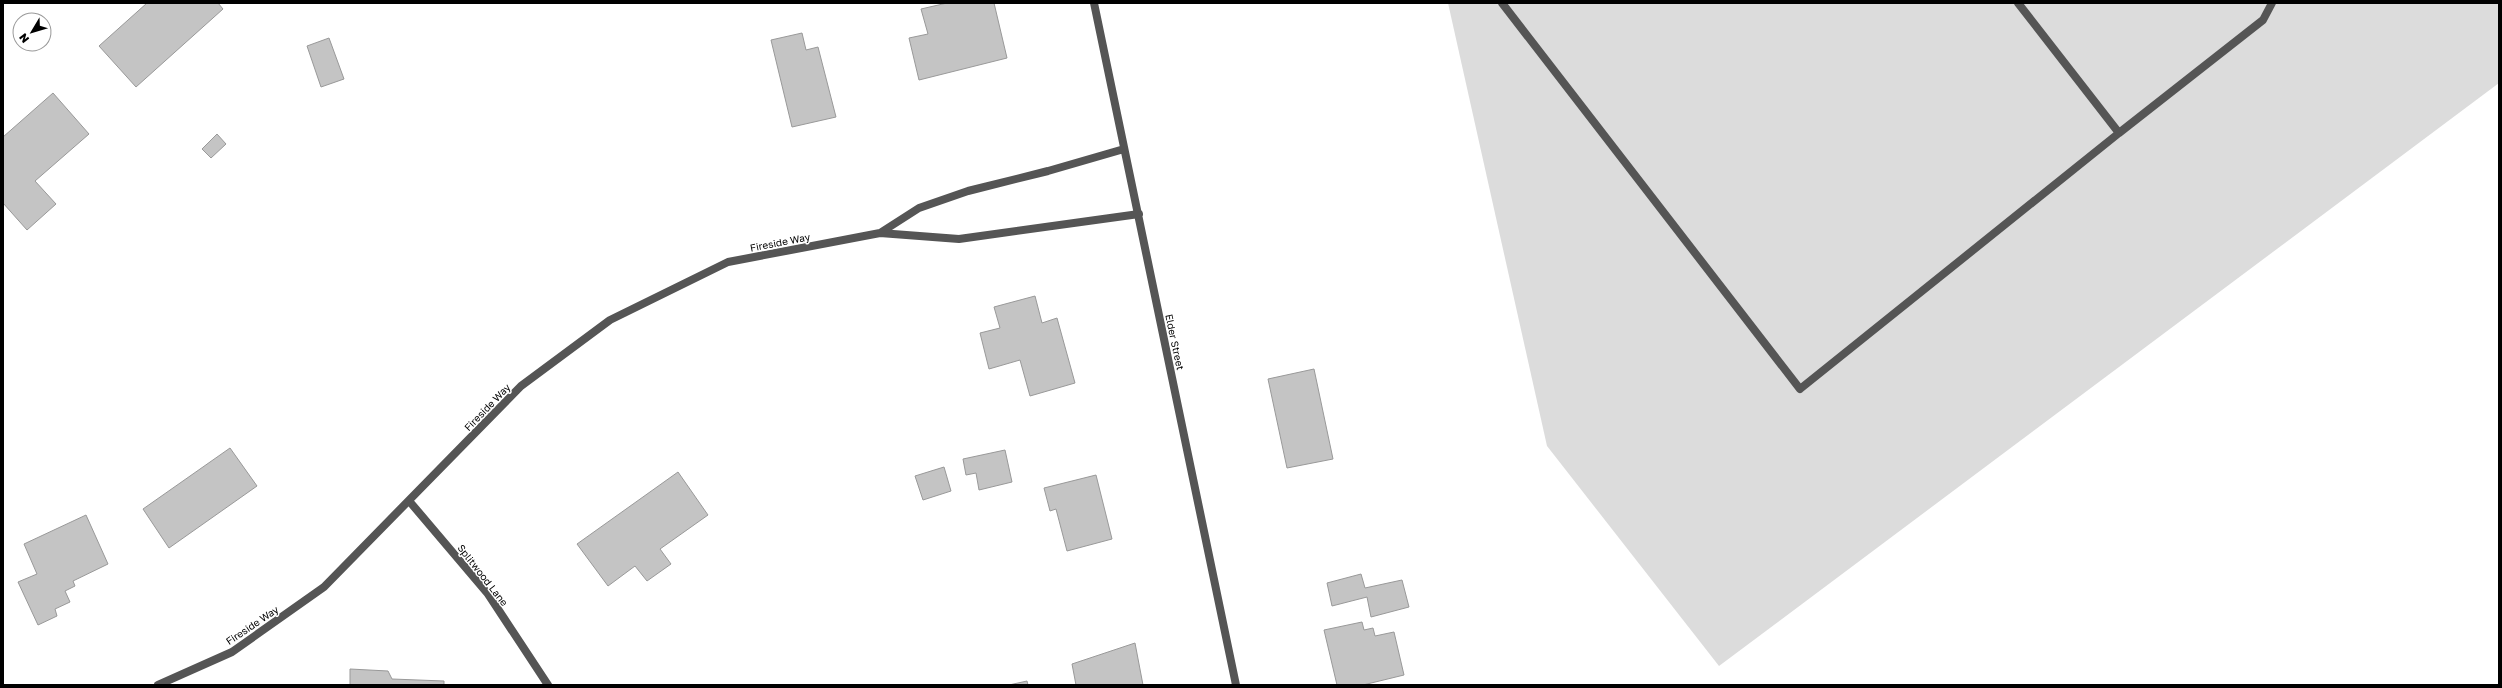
<svg xmlns="http://www.w3.org/2000/svg" width="2502" height="688" font-family="'Golos Text',sans-serif">
	<rect width="100%" height="100%" fill="#fff"/>
	<!-- green -->
	<path fill="#dcdcdc" d="M1448,3H2499V83L1719,666L1547,446Z"/>
	<!-- building -->
	<path fill="#c4c4c4" stroke="#999" d="M147,3H218L223,9L136,87L99,46Z
		M947,3H994L1007,58L919,80L909,38L928,34L921,9Z
		M802,33L806,50L818,47L836,117L792,127L771,40Z
		M329,38L344,79L321,87L307,46Z
		M53,93L89,134L35,181L56,204L27,230L3,203V137Z
		M217,134L226,144L211,158L202,149Z
		M1035,296L1042,323L1057,318L1075,383L1030,396L1020,360L989,369L980,333L1000,328L994,307Z
		M1314,369L1333,459L1287,468L1268,379Z
		M230,448L257,486L169,548L143,509Z
		M1005,450L1012,482L979,490L976,473L966,475L963,459Z
		M944,467L951,491L923,500L915,476Z
		M678,472L708,515L660,549L671,564L647,581L635,566L608,586L577,544Z
		M1096,475L1112,539L1067,551L1056,509L1050,511L1044,488Z
		M86,515L108,564L73,581L75,586L65,591L70,602L55,609L57,616L38,625L18,582L37,574L24,544Z
		M1361,574L1365,588L1402,580L1409,607L1371,617L1367,597L1332,606L1327,583Z
		M1362,622L1364,630L1373,628L1375,636L1394,632L1404,675L1363,685H1337L1324,630Z
		M1135,643L1143,685H1076L1072,664Z
		M350,669L388,671L392,679L444,681V685H350Z
		M1027,681L1028,685H1009Z"/>
	<g fill="none" stroke-linecap="round" stroke-linejoin="round">
		<!-- street -->
		<path stroke="#555" stroke-width="8" d="M1094,3L1236,685
			M1502,3L1800,389L2119,133L2018,3
			M2119,133L2263,20L2272,3
			M880,233L919,208L968,191L1048,171L1124,149
			M410,502L488,594L548,685
			M158,685L232,652L324,587L521,386L610,320L728,262L880,233L959,239L1139,214"/>
	</g>
	<g text-anchor="middle" dominant-baseline="central" stroke-width="3" stroke-linejoin="round" paint-order="stroke">
		<!-- street labels -->
		<g font-size="10" fill="#000" stroke="#fff">
			<text transform="translate(780 242) rotate(-11)">Fireside Way</text>
			<text transform="translate(1175 342) rotate(78)">Elder Street</text>
			<text transform="translate(487 407) rotate(-46)">Fireside Way</text>
			<text transform="translate(483 575) rotate(52)">Splitwood Lane</text>
			<text transform="translate(252 625) rotate(-34)">Fireside Way</text>
		</g>
	</g>
	<!-- border -->
	<rect width="2502" height="688" fill="none" stroke="#000000" stroke-width="8"/>
	<!-- north arrow -->
	<g transform="translate(32 32) rotate(232)"><circle r="19" fill="#ffffff" stroke="#999999"/>
	<path d="M0-3L7 15L0 10L-7 15Z" fill="#000000"/>
	<text y="-6" font-size="11" font-weight="bold" text-anchor="middle" fill="#000000">N</text>
	</g>
</svg>
